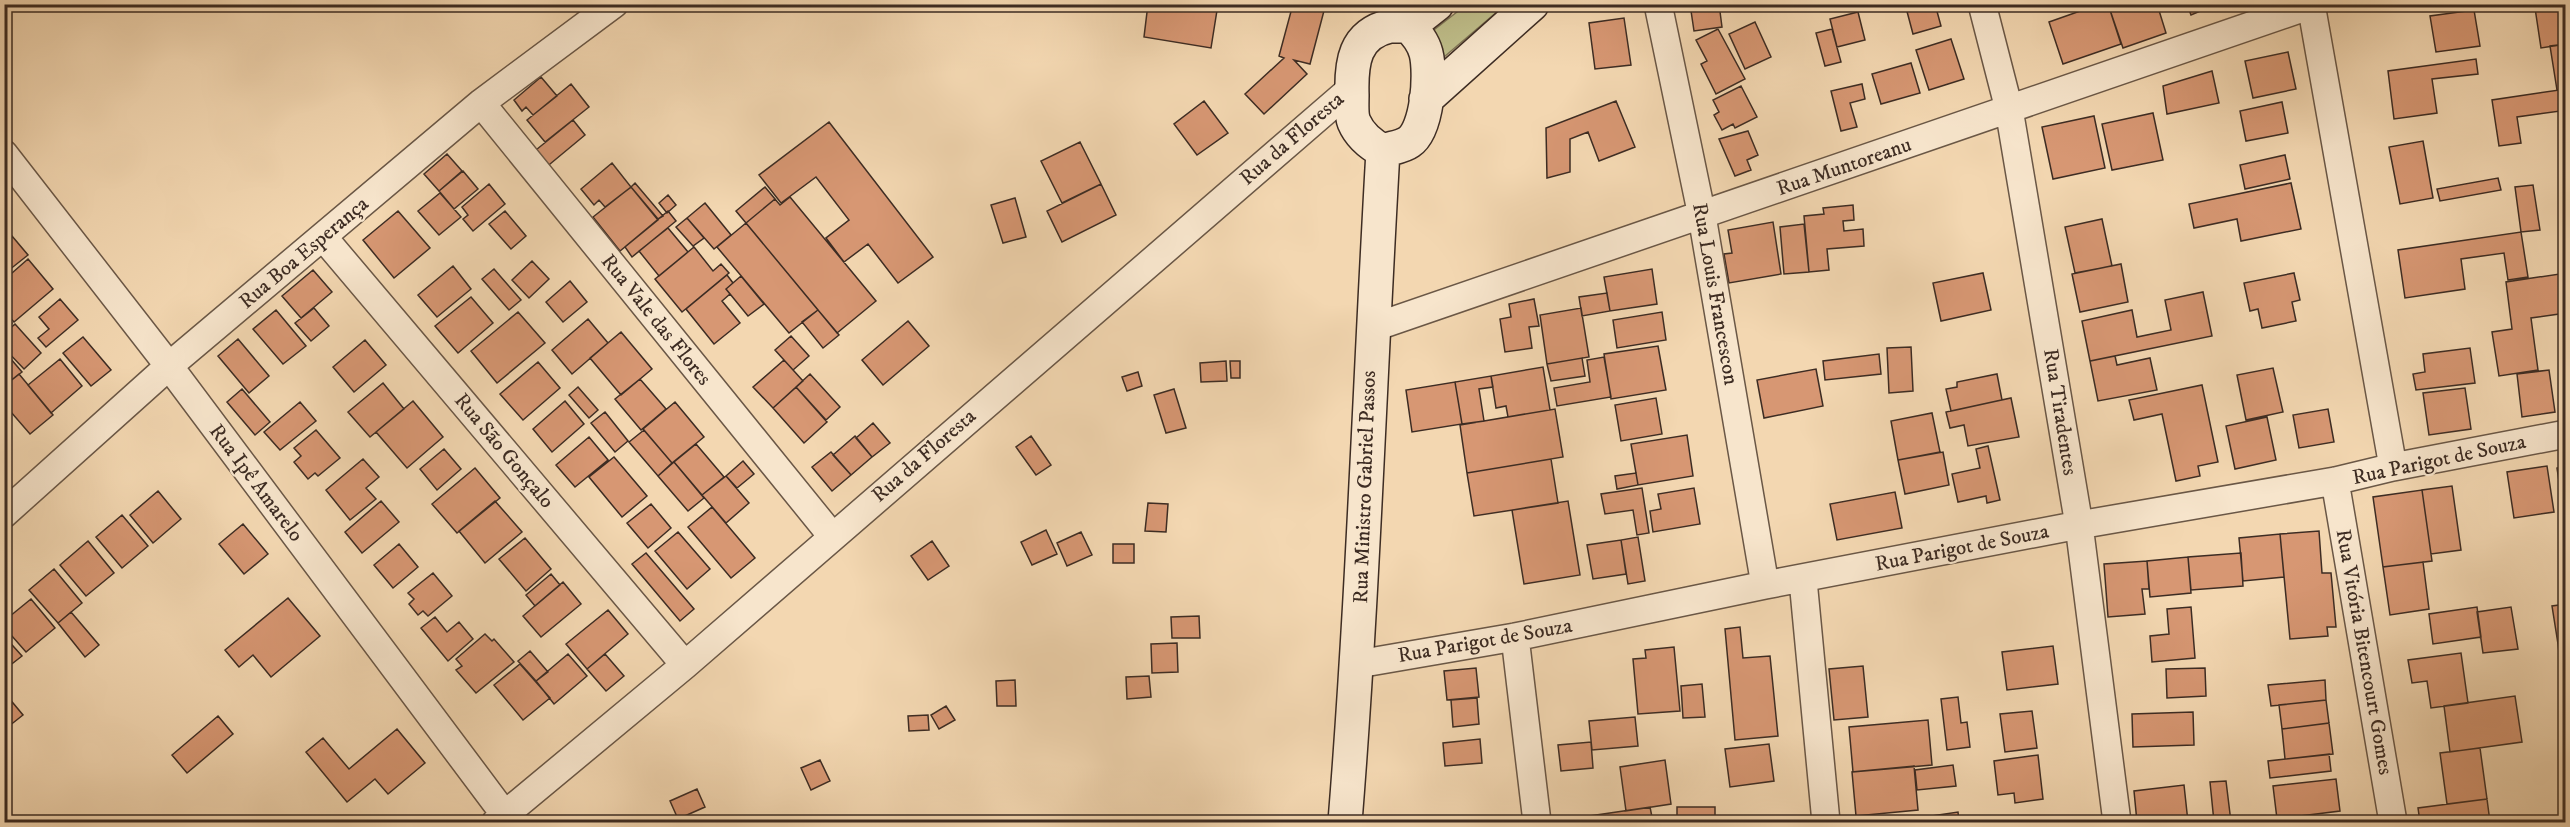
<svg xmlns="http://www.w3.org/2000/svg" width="2570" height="827" font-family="'IM FELL DW Pica',serif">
	<rect width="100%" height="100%" fill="#f3d7b1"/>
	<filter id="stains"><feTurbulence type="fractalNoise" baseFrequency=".00333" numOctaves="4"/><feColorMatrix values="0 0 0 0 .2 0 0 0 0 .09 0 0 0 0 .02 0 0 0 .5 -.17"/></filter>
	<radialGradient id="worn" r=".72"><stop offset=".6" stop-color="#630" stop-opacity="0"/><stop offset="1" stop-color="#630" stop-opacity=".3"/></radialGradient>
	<!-- green -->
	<path fill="#bebd89" stroke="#7e7456" stroke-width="1.5" d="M1466,5H1505L1437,63L1430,33Z"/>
	<!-- building -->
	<path fill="#d79773" stroke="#3d2c23" stroke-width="1.5" d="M1148,4H1218L1211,48L1144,37Z
		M1293,4L1325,7L1310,64L1294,60L1307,74L1264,114L1245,94L1284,58L1279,56Z
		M1690,4H1719L1722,27L1694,31Z
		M1905,4H1935L1941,26L1913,34Z
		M2100,4H2108L2121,44L2063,64L2049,22Z
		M2108,4H2157L2166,33L2123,48Z
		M2187,4H2217L2191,15Z
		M2566,4V44L2541,48L2535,8Z
		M2474,10L2480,46L2436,52L2430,16Z
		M1858,12L1865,40L1837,47L1830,19Z
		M1624,18L1631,65L1595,69L1589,23Z
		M1755,22L1771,57L1745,69L1729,34Z
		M1718,29L1745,79L1716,94L1701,64L1707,61L1696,40Z
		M1832,29L1841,62L1825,66L1816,33Z
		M1951,39L1964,79L1929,90L1916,50Z
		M2566,44V89L2557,90L2550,46Z
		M2288,52L2296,89L2253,98L2245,61Z
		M2476,59L2478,74L2432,79L2437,113L2394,119L2388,71Z
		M1911,63L1920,93L1881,104L1872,74Z
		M2212,71L2219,103L2167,114L2163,86Z
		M541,77L557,96L533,115L526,107L522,111L514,100Z
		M571,84L589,107L545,142L527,120Z
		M1862,84L1865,99L1850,103L1857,127L1841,131L1831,91Z
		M1741,86L1757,117L1735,128L1733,124L1722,130L1714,115L1719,112L1713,100Z
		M2566,89V137L2560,111L2517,117L2521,143L2499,146L2492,100Z
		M1204,101L1228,133L1197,155L1174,124Z
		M1616,101L1635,147L1599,161L1588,132L1570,139V172L1547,178L1546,128Z
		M2282,102L2288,133L2246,141L2240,111Z
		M2153,113L2163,160L2112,170L2102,124Z
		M2094,116L2105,168L2053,179L2042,127Z
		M573,120L585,135L544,169L531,154Z
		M829,122L933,257L898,283L868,244L844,262L826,238L849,220L816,177L781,203L759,175Z
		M1748,131L1758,155L1747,160L1751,170L1735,176L1719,139Z
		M2423,141L2433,198L2400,204L2389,147Z
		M1080,142L1101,184L1062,203L1041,161Z
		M447,154L462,171L439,191L424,174Z
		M2285,155L2290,179L2245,189L2240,165Z
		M612,163L631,187L605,207L599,200L594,205L581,189Z
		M463,171L478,189L454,209L439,191Z
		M2498,178L2501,190L2440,201L2437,189Z
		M635,183L663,216L658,219L631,187Z
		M2291,183L2301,229L2241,241L2237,219L2194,228L2189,204Z
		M489,184L505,204L473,231L463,219L468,215L462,207Z
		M1101,184L1116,215L1062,242L1047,211Z
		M2533,185L2540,230L2521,232L2515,187Z
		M631,187L658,220L620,251L593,217Z
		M765,187L775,199L746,223L736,211Z
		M440,193L461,217L439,235L418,211Z
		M668,195L676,205L667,213L659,203Z
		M790,197L876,301L837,333L746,223L775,199L780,205Z
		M1015,198L1026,237L1003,243L991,205Z
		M705,203L731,235L714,249L687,218Z
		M1853,205L1854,220L1843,221L1844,231L1863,229L1864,246L1827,249L1829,270L1809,272L1804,216L1824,214L1823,208Z
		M398,211L430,248L394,278L363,240Z
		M505,211L526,236L511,249L489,224Z
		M668,211L676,221L632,257L625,247Z
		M687,218L704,238L693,246L676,227Z
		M2102,219L2112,266L2075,273L2065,227Z
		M1773,222L1781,274L1729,283L1724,254L1732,253L1728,230Z
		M746,223L818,310L789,333L717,247Z
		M1804,224L1809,272L1784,274L1780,227Z
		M668,228L688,252L659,276L639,251Z
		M2521,232L2528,277L2508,280L2504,253L2461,259L2465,289L2405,298L2398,250Z
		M12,236L28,255L4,274V243Z
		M694,247L713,271L721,264L729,273L682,312L655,279Z
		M28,259L53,289L14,322L4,311V295L10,291L4,285V280Z
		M532,261L549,279L529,298L512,280Z
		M2121,264L2128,302L2080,312L2072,274Z
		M453,266L471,289L437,317L418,295Z
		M494,269L521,300L509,310L482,279Z
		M1652,269L1657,304L1610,311L1604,277Z
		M313,270L332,292L301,318L282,296Z
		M1983,273L1991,310L1941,321L1933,283Z
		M2294,273L2300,300L2292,302L2296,321L2262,328L2258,309L2250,311L2244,283Z
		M2566,273V313L2531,318L2538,370L2499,376L2492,332L2512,329L2506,282Z
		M727,275L733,283L726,289L730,294L722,301L740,323L714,344L686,309Z
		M741,276L764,304L748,316L726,289Z
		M570,281L587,302L563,322L546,302Z
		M2203,292L2212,336L2090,361L2082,321L2132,310L2137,337L2171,330L2165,300Z
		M1607,293L1610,311L1582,316L1579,297Z
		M471,297L493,323L458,353L435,326Z
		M60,299L78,320L46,347L38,338L49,329L39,317Z
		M1534,299L1539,326L1529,327L1532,348L1505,352L1500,319L1511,317L1509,304Z
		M314,308L329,326L311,341L295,323Z
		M1581,308L1589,357L1547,364L1540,315Z
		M276,310L306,346L283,364L253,329Z
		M818,310L839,335L823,348L802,322Z
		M518,312L545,343L497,383L471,351Z
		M1662,312L1666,340L1617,348L1613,320Z
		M4,313L12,323L4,329Z
		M588,319L608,343L572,374L552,350Z
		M908,321L929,346L883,385L862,360Z
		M15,324L41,353L24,369L4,348V334Z
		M621,332L652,369L621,395L590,358Z
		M791,336L809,356L793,370L775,350Z
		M83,337L111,370L91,386L63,353Z
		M238,339L269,376L249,393L218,356Z
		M365,340L386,365L354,392L333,367Z
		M1658,346L1666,390L1611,399L1604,354Z
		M1911,347L1913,391L1889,393L1887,348Z
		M2470,348L2475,383L2416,390L2413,374L2425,372L2423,354Z
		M4,351L22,372L4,386Z
		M1879,354L1881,374L1825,380L1823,361Z
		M2115,356L2117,365L2150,358L2157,390L2098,401L2090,361Z
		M1604,357L1611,397L1557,406L1554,388L1590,382L1587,360Z
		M1582,358L1585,376L1551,381L1547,364Z
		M60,359L82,386L51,413L28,385Z
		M784,360L803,381L773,408L753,387Z
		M1226,361L1227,381L1201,382L1200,363Z
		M1230,361H1240V378H1231Z
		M538,362L560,388L523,420L500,394Z
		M1543,367L1550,410L1508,417L1506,406L1496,408L1491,376Z
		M2273,368L2283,412L2246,420L2237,375Z
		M1816,369L1823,406L1764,418L1757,380Z
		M2549,370L2555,412L2522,417L2517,374Z
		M1138,372L1142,386L1127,391L1122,377Z
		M19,374L53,415L30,434L4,404V386Z
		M810,374L840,407L826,420L796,387Z
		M1997,374L2002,400L1951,411L1946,389L1957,387V382Z
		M1491,376L1493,387L1479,389L1484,421L1462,424L1455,382Z
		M640,379L666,409L641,430L615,399Z
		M1455,382L1462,424L1412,432L1406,390Z
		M383,383L404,409L370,437L348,412Z
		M2202,385L2218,462L2198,466L2200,476L2176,481L2162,414L2134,420L2129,400Z
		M578,387L598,410L589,418L569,395Z
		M796,387L827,422L804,443L773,408Z
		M2465,388L2471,429L2429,435L2423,393Z
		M242,389L270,422L255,435L227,402Z
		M1174,389L1186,428L1166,433L1154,395Z
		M1656,398L1662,434L1621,441L1615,405Z
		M2011,398L2019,437L1968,446L1964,425L1950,428L1946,412Z
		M413,401L443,437L407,468L376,432Z
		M565,401L584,424L552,452L533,429Z
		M300,402L316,421L280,450L264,432Z
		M675,402L704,437L672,463L643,429Z
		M1555,409L1563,457L1467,473L1460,425Z
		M2328,409L2334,442L2299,448L2293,415Z
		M605,412L628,441L615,452L591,423Z
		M1932,413L1940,452L1898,460L1891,421Z
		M2267,417L2276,460L2235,469L2226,426Z
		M873,423L890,443L872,457L856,438Z
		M316,430L340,458L318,476L315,473L308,479L294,462L301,456L294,448Z
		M644,430L672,463L658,476L629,442Z
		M1687,435L1693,476L1638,485L1631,444Z
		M855,436L872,457L851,475L833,455Z
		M1031,436L1051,465L1036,475L1016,447Z
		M589,437L608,460L575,487L556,465Z
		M696,444L724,477L702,495L674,462Z
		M1988,446L2000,500L1987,503L1986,496L1958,502L1952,474L1980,468L1976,449Z
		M444,449L461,469L437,490L420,469Z
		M831,452L851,475L832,491L812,467Z
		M1943,452L1949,485L1905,494L1898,460Z
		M614,457L647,496L622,517L589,477Z
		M363,459L379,477L366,488L376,499L350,520L326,490Z
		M1551,459L1558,503L1474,516L1467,473Z
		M743,461L754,474L737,488L726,476Z
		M674,462L704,498L688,511L658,476Z
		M2547,466L2554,512L2514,518L2507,472Z
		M2566,466V520H2565L2557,468Z
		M475,468L500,498L457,533L432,504Z
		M1636,473L1638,485L1617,489L1615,476Z
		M726,476L749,503L726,523L702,495Z
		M2452,486L2461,550L2431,554L2422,490Z
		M1642,488L1649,533L1637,535L1633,510L1605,514L1601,494Z
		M1694,488L1700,524L1653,532L1650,511L1661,509L1658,494Z
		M2422,490L2432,561L2383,567L2373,497Z
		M158,491L181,519L153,543L130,515Z
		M1895,492L1902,528L1837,540L1830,504Z
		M381,501L399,522L362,553L345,532Z
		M495,501L522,532L485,563L459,531Z
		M1568,501L1580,575L1524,584L1512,510Z
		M1148,503L1168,504L1166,532L1145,531Z
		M651,504L671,528L648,548L627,523Z
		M712,507L755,558L731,578L688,527Z
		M122,515L148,546L122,568L96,537Z
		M243,524L268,554L244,574L219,544Z
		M1046,530L1057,554L1032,565L1021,542Z
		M2319,531L2322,573H2331L2336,627H2327L2328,636L2290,639L2280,534Z
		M678,532L710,569L687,589L655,551Z
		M1081,532L1092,555L1067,566L1057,543Z
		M2280,534L2284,577L2243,581L2239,538Z
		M1638,537L1645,581L1628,584L1621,540Z
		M525,538L551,569L526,591L499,559Z
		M1621,540L1626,574L1593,579L1587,545Z
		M88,541L114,573L86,596L60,565Z
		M932,541L949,566L928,580L911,556Z
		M399,544L418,567L393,588L374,565Z
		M1113,544H1134V563H1113Z
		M646,553L694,609L680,621L632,564Z
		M2241,553L2243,586L2191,590L2188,557Z
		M2188,557L2191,593L2150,597L2147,561Z
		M2147,561L2149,589H2142L2145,614L2108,617L2104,564Z
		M2423,562L2429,609L2390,615L2383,567Z
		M54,569L82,603L58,623L29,590Z
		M433,573L452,596L428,616L423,611L418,615L409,604L414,599L408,593Z
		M551,574L560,585L535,606L526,595Z
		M563,582L581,604L541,637L523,616Z
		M288,598L320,636L271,677L253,655L239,667L225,650Z
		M31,599L55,628L26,652L4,627V621Z
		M2566,604V643L2558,644L2552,606Z
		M2191,607L2195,658L2152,662L2150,636L2169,634L2167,609Z
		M2477,607L2481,637L2433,644L2429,614Z
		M2511,607L2518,649L2483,653L2477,612Z
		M608,610L628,634L587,669L566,644Z
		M71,612L99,645L85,657L58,623Z
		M1199,616L1200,638H1172L1171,617Z
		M435,617L447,632L459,622L473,639L448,661L421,628Z
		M1740,627L1743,658L1770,656L1778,736L1735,740L1725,629Z
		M485,634L492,641L494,639L514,662L476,693L456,670L462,666L456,659Z
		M4,636L22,656L4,670Z
		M1177,643L1178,672L1152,673L1151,644Z
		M2566,643V661L2560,662L2558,644Z
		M2053,646L2058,684L2007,690L2002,652Z
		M1674,647L1680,711L1638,714L1633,659L1646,658L1645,650Z
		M530,651L548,672L536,681L518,661Z
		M2461,653L2468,703L2431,708L2427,681L2412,683L2408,660Z
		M568,654L587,676L554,704L536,681Z
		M605,654L624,676L606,691L587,669Z
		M520,664L550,698L523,720L494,685Z
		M1863,666L1868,717L1834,720L1829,669Z
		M1476,668L1479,697L1447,700L1444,671Z
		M2205,668L2206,696L2167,698L2166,669Z
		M1149,676L1151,697L1127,699L1126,677Z
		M1015,680L1016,706H997L996,681Z
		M2325,680L2326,700L2271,706L2268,685Z
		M1702,684L1705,717L1683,718L1681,686Z
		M2515,696L2522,742L2450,752L2444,706Z
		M8,697L23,715L4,730V700Z
		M1958,697L1961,723L1967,722L1970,747L1947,750L1941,699Z
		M1477,698L1479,724L1453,727L1451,700Z
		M2326,700L2329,723L2282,729L2279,705Z
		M946,706L955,720L939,729L931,715Z
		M2032,711L2037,748L2005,752L2000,714Z
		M2193,712L2194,745L2133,747L2132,714Z
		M928,715L929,730L909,731L908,716Z
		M218,716L233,734L187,773L172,755Z
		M1635,717L1638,746L1592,750L1589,721Z
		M1928,720L1932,765L1853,772L1849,727Z
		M2329,723L2333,754L2285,759L2282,729Z
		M397,729L425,763L388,794L375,779L347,802L306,752L323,738L349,769Z
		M1480,739L1482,763L1445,766L1443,743Z
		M1591,742L1593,768L1561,771L1558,745Z
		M1769,744L1774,781L1730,787L1725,749Z
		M2480,748L2487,799L2447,804L2440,753Z
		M2329,754L2331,771L2270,778L2268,761Z
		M2038,755L2043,799L2015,803L2014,793L1998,795L1994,761Z
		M820,760L830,781L811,790L801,768Z
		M1665,760L1671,804L1626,811L1620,767Z
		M1953,765L1956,786L1917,790L1915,770Z
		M1914,766L1918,810L1856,816L1852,772Z
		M2336,779L2340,811L2277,819L2273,786Z
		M2226,781L2231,822H2214L2210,782Z
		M2184,785L2188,822H2137L2134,791Z
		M697,789L705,807L678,819L670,801Z
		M2487,799L2490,822H2420L2418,808Z
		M2566,805V822H2562L2560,806Z
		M1650,807L1653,822H1591L1590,816Z
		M1677,807H1715V822H1677Z
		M1958,812L1959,822H1932V816Z"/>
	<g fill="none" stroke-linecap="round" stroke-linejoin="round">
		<!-- street casing -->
		<g stroke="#6a5746" stroke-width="30">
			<path id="street" d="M1658,4L1702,216L1765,585
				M1982,4L2009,109L2079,525L2117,822
				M2311,4L2393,467
				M481,103L832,536
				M4,154L169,366L505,815
				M323,237L685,665
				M1372,328L2314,4
				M2335,481L2393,822
				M4,514L169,366L481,103L614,4
				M1803,580L1826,822
				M1515,637L1537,822
				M1358,664L1515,637L1765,585L2079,525L2335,481L2393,467L2566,434
				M496,822L685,665L1352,88"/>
		</g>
		<!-- secondary casing -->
		<g stroke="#3d2c23" stroke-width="36">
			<path id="secondary" d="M1390,26H1409C1417,35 1423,42 1426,53C1431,73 1428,129 1409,142C1402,147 1391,148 1383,151C1370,144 1360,136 1354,122C1351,115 1352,103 1352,95C1351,63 1354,34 1390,26Z
				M1409,26L1437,4
				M1426,99L1532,4
				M1345,822C1363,599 1370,375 1383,151"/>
		</g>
		<!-- street -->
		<use href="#street" stroke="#f7e5cc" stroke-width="27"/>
		<!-- secondary -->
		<use href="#secondary" stroke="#f7e5cc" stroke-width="33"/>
	</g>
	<g text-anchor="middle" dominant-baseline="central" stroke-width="4.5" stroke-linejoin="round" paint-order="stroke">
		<!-- street labels -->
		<g font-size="21" fill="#3d2c23" stroke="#f7e5cc">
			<text transform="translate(1292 139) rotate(-41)">Rua da Floresta</text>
			<text transform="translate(1844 167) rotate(-19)">Rua Muntoreanu</text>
			<text transform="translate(304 253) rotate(-40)">Rua Boa Esperança</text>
			<text transform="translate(1715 294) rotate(80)">Rua Louis Francescon</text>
			<text transform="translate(656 320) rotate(51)">Rua Vale das Flores</text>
			<text transform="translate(2060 412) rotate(81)">Rua Tiradentes</text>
			<text transform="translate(504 451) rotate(50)">Rua São Gonçalo</text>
			<text transform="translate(924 456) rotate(-41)">Rua da Floresta</text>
			<text transform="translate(2439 460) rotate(-12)">Rua Parigot de Souza</text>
			<text transform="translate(256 483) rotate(53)">Rua Ipê Amarelo</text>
			<text transform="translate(1365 487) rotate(-88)">Rua Ministro Gabriel Passos</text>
			<text transform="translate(1962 548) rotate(-11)">Rua Parigot de Souza</text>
			<text transform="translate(1485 641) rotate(-10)">Rua Parigot de Souza</text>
			<text transform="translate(2364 652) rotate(80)">Rua Vitória Bitencourt Gomes</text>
		</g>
	</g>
	<!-- margin -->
	<rect width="2570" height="827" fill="none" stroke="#f3d7b1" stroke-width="24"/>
	<rect x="6" y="6" width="2558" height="815" fill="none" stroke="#3d2c23" stroke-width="3"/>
	<rect x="12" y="12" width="2546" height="803" fill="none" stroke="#3d2c23" stroke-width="1.5"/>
	<rect width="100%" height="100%" filter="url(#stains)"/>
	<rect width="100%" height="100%" fill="url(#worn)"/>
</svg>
